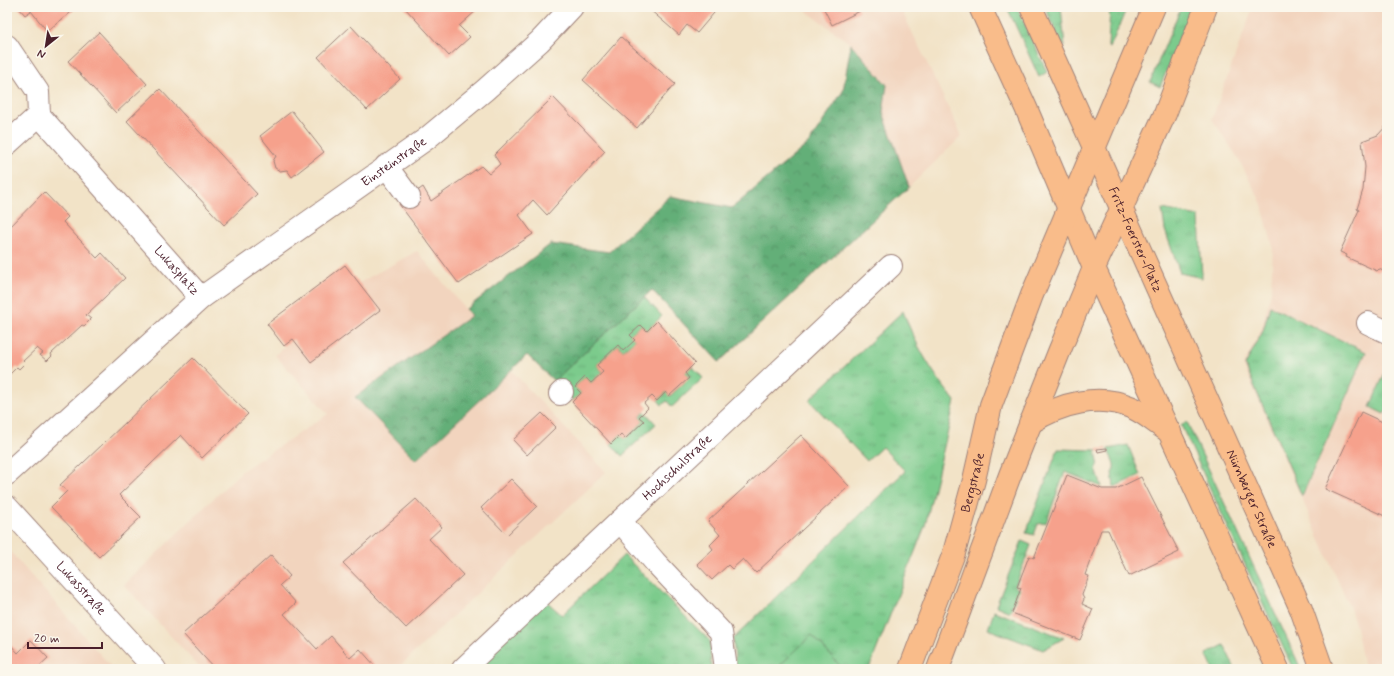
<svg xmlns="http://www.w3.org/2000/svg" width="1394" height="676" font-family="Mynerve,sans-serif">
	<defs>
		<pattern id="grass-tufts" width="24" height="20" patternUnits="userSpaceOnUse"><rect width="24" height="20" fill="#7bcb8c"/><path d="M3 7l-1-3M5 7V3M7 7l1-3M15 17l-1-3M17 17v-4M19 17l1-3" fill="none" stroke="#6cae79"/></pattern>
		<pattern id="forest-crowns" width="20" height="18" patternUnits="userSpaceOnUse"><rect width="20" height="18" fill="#64af78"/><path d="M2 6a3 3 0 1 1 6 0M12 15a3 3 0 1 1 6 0" fill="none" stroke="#548e63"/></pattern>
	</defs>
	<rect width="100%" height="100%" fill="#fbf7ec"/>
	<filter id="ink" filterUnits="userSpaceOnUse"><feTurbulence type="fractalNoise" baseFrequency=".025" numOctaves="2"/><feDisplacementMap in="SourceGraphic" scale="8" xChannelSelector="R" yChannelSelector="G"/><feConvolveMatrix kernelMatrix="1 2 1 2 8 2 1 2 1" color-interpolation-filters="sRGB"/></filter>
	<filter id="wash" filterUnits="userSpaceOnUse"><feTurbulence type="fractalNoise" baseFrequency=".012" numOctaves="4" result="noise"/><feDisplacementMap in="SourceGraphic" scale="16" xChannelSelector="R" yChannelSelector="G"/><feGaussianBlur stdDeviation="0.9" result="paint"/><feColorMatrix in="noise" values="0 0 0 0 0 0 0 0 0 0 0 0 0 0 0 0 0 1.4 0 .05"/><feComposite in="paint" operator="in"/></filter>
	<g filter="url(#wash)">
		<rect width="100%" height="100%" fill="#f2e3c7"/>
		<!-- built -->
		<path fill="#f2d4be" d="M801,7H900L962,136L909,187L883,112L887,85L851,44Z
			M1253,7H1387V669H1364L1357,631L1350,608L1243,365L1261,330L1271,292L1273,247L1261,202L1238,158L1212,119Z
			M417,251L471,316L355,397L417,460L511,370L606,472L397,669H201L124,585L242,471L328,414L275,355L293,339L301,349L359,283Z
			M7,548L113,669H7Z"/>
		<!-- grass -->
		<path fill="url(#grass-tufts)" stroke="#62755c" d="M1007,7H1017L1047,72L1039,77Z
			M1045,7H1061L1065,46L1061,44Z
			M1110,7H1127L1110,48L1108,47Z
			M1181,7H1192L1160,87L1150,82Z
			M1162,209L1199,216L1202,278L1180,273L1165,230Z
			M644,297L662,316L647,331L641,325L630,335L635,340L623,351L618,345L597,365L603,372L591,383L585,377L575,387L581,393L573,401L554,381Z
			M1270,306L1366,352L1302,496L1245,365L1263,331Z
			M903,311C915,344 932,373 955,401L925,526L869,669H736L733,639L905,471L882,447L867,461L809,400Z
			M692,366L703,378L672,407L667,401L662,405L658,400L666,392L670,396L689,378L685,373Z
			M1387,368V410L1384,414L1370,407Z
			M645,412L656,424L622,456L611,444L621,434L625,439L644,421L639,417Z
			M1187,422L1301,669H1293L1181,425Z
			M1128,445L1140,475L1114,487L1112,473C1118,464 1110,458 1108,449Z
			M1058,449L1096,450L1098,462L1096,469L1102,487L1065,472L1046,523L1038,524L1034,535L1026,533Z
			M1022,541L1031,545L1015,587L1019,589L1010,612L996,606Z
			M624,555L710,641L711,669H473L545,600L562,615Z
			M994,611L1064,638L1043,650L988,629Z
			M1224,645L1235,669H1213L1206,654Z"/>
		<!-- forest -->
		<path fill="url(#forest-crowns)" stroke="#576752" d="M851,44L887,85L883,112L909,187L719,362L652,290L554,381L527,355L416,460L355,397L471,316L466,309L551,244L609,252L670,196L732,208L809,143L843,91Z"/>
		<!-- garden -->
		<path fill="#7bcb8c" stroke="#62755c" d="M812,635L843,669H776Z"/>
		<g id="blocks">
			<!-- building -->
			<path fill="#f6a18c" d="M18,7H71L74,10L47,31L31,11L25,15Z
				M404,7H474L477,10L459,26L470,37L449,56Z
				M651,7H719L697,33L687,25L679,35L649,9Z
				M823,7H857L860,11L832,25Z
				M351,26L400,79L367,110L318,57Z
				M99,32L147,84L116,113L68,61Z
				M621,37L675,84L637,128L583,80Z
				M160,89L257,194L224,225L127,121Z
				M553,97L605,151L547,215L533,200L519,215L533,234L459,284L399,204L423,187L431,201L481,166L489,174L500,164L494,155Z
				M292,111L324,152L292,177L287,170L280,171L275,168L273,161L276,156L260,136Z
				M1387,125V267L1385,272L1379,269L1377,271L1346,257L1347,255L1340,252L1359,210L1357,209L1363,190L1365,167L1362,141L1378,135Z
				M44,192L68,217L63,222L97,258L102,253L125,278L86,315L91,319L84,326L82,325L51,354L52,356L47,361L40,355L43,353L37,348L23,361L25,363L19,369L17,367L7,377V230Z
				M345,265L380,310L311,362L293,339L284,346L267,324Z
				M657,321L695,363L685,373L689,378L669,396L666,392L657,401L652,396L644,403L648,408L639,417L644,421L625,439L621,434L611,444L572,402L581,393L575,387L585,377L591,383L603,372L597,365L618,345L623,351L635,340L630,335L641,325L647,331Z
				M193,358L248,414L202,458L181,435L119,495L141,517L99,557L51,507L67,491L60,485Z
				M1361,412L1387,424V517L1325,489Z
				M542,413L556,427L527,455L513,440Z
				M801,435L849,486L756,573L743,559L732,569L728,565L712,580L697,564L713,549L710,545L720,535L708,521Z
				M1107,448V450L1098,452L1097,449Z
				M1067,475L1102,489H1116L1141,477L1179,552L1129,576L1108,530H1101L1085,575L1089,576L1082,595L1084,599L1082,604L1093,609L1080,640L1012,613L1021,588L1017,587L1029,556L1034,558Z
				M511,479L537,506L507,535L481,508Z
				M416,499L442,527L429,539L463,575L406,628L343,563Z
				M271,555L290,576L280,585L296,603L284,614L317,649L331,636L350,658L360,649L376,667L373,669H215L183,634Z
				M31,640L48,658L36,669H7V641L18,653Z"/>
		</g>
	</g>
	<g filter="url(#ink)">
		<use href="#blocks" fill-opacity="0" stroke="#9e8179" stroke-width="1"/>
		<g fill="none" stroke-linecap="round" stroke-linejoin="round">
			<!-- minor casing -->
			<g stroke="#9e8179" stroke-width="24">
				<g id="minor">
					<path d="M7,46L38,92L39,115"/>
					<path id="s1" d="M7,144L39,115L201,298"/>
					<path d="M386,166L409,197"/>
					<path d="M1368,323L1387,332"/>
					<path d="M560,394L562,392"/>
					<path id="s2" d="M7,474L201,298L426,139L485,90L540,41L572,7"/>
					<path id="s3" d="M7,507L155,669"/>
					<path d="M620,521L655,562L721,632L726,669"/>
					<path id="s4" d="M463,669L891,266"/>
				</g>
			</g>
			<!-- major casing -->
			<g stroke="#9e8179" stroke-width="24">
				<g id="major">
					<path d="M980,7L1026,108L1094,268L1278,669"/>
					<path id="s5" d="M1031,7L1301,609L1322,669"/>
					<path d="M1030,423C1061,403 1099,393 1133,408C1146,414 1158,425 1170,432"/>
					<path id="s6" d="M910,669L954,553L974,480L991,405L1032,295L1154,7"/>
					<path d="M938,669L1010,475L1059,352L1094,268L1165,114L1206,7"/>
				</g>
			</g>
			<!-- minor -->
			<use href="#minor" stroke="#fff" stroke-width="22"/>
			<!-- major -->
			<use href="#major" stroke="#f9bc8a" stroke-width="22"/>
		</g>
	</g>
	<g text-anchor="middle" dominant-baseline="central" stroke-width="4" stroke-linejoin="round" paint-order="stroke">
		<!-- street labels -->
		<g font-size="13" fill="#4a1f2b" stroke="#fbf7ec">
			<text stroke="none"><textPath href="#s2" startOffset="498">Einsteinstraße</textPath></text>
			<text stroke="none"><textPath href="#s5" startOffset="255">Fritz-Foerster-Platz</textPath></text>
			<text stroke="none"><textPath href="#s1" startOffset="251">Lukasplatz</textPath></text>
			<text stroke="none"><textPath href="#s4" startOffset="294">Hochschulstraße</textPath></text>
			<text stroke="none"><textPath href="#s6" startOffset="197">Bergstraße</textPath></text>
			<text stroke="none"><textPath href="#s5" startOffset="539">Nürnberger Straße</textPath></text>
			<text stroke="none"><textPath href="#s3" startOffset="110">Lukasstraße</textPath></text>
		</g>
	</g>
	<!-- margin -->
	<rect width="1394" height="676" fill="none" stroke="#fbf7ec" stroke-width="24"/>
	<!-- north arrow -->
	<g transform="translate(46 46) rotate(210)" stroke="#fbf7ec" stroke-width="3" paint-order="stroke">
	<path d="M0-3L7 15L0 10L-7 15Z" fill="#4a1f2b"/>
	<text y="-6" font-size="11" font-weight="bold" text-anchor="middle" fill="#4a1f2b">N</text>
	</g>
	<!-- scale -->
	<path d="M28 642v6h74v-6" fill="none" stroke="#4a1f2b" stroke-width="2"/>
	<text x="34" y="642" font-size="12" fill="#4a1f2b" stroke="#fbf7ec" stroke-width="3" paint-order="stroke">20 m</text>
</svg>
